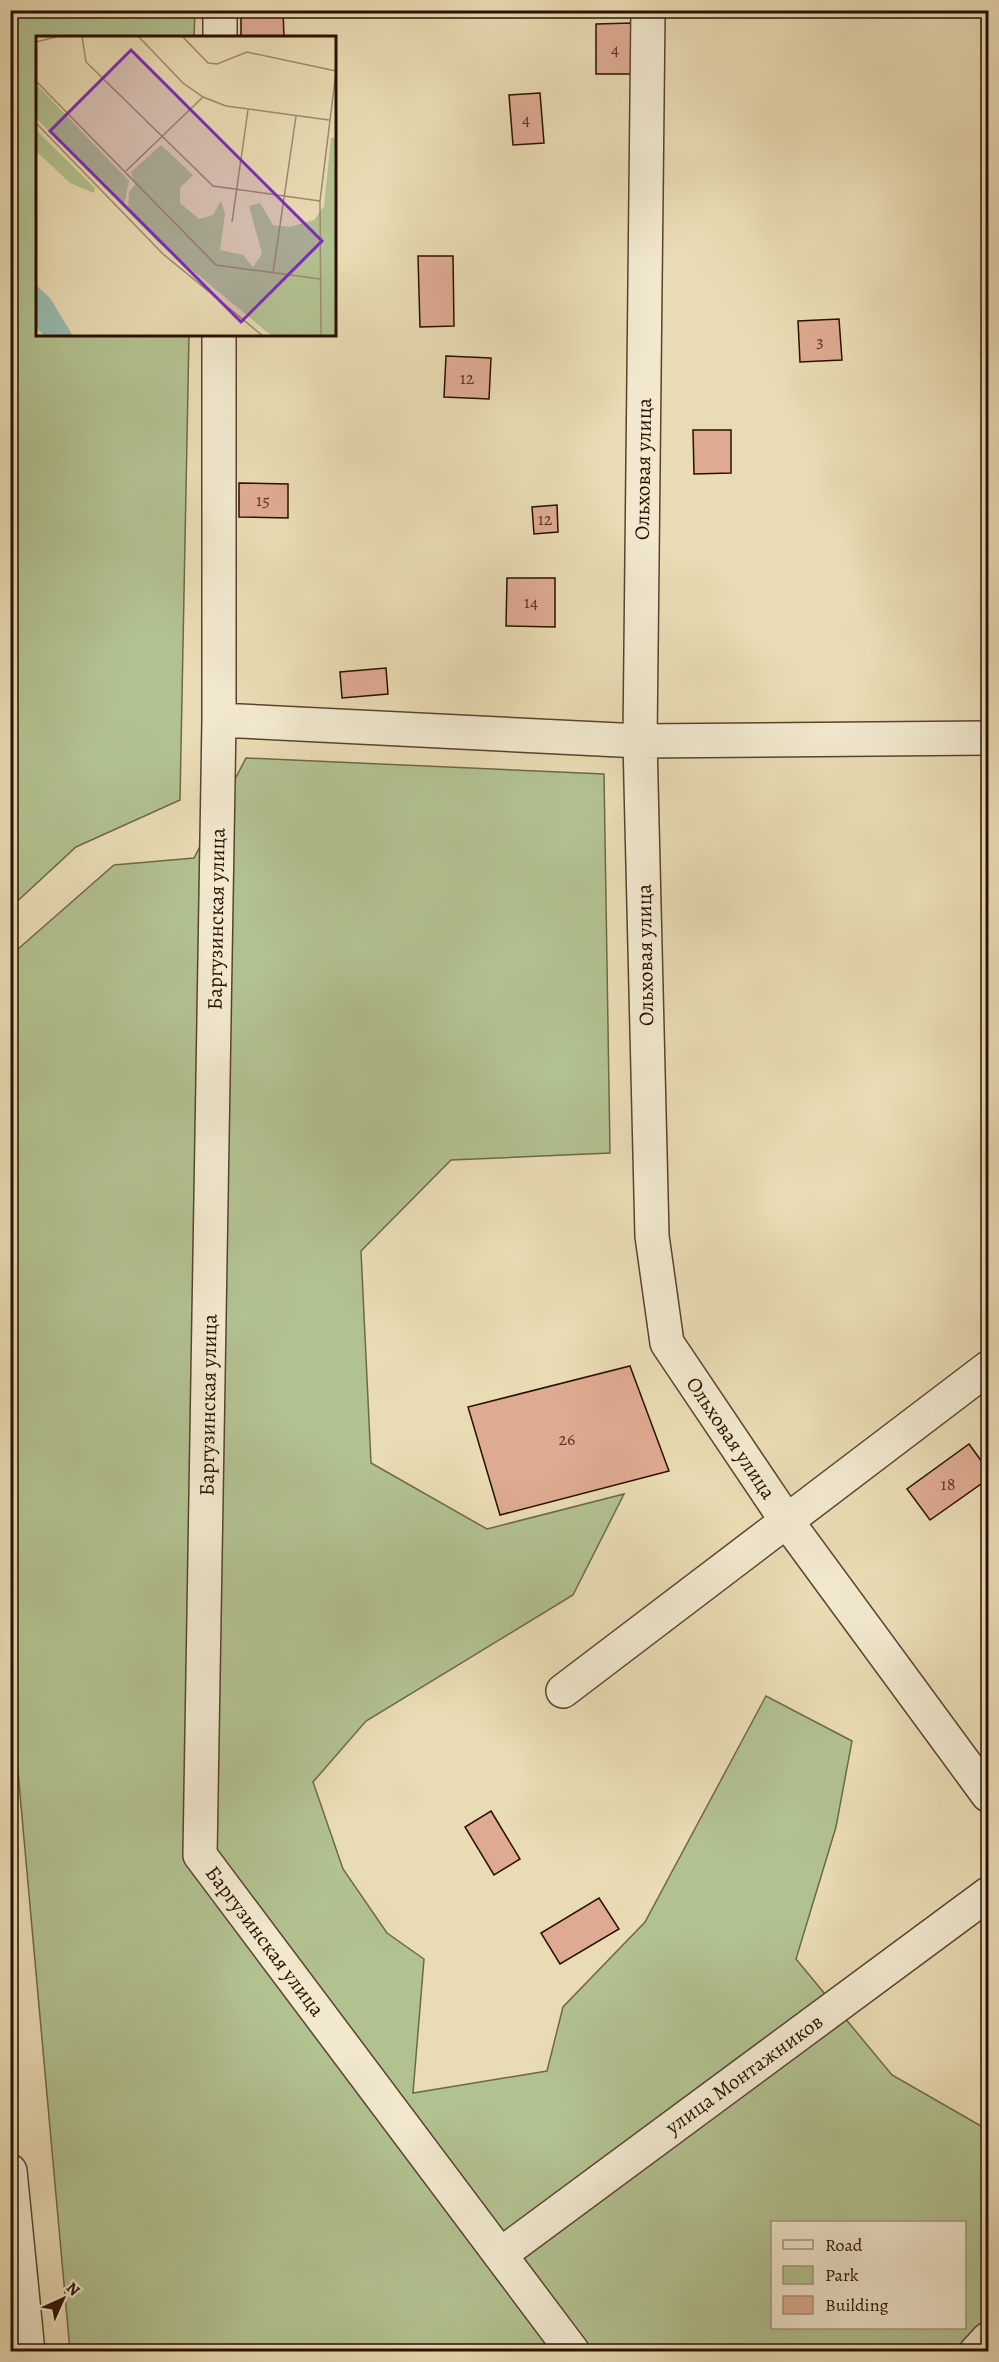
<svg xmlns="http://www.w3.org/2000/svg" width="999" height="2362" font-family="Alegreya,serif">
	<rect width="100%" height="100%" fill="#e9dbb3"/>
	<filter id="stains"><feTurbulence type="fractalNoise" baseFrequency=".00333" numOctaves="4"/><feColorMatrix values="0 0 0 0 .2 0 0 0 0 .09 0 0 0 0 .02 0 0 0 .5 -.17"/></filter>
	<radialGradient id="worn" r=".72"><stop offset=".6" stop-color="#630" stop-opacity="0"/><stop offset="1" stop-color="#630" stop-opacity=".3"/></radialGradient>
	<!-- green -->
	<path fill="#b2c190" stroke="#6e6848" stroke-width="1.5" fill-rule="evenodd" d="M11,10L195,11L194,37L38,38V334L189,335L180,800L76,847L11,907Z
		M246,758L604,774L610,1153L451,1160L361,1251L371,1463L487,1529L624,1494L573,1595L366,1721L313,1782L343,1869L387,1933L424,1959L413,2093L547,2071L563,2007L645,1922L766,1696L852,1741L836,1827L796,1959L892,2075L988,2130V2351H70L10,1683V956L114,865L194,858ZM772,2222H964V2328H772Z"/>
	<!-- building -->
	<path fill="#deaa91" stroke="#2a1001" stroke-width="1.5" d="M241,10H283L284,38H241Z
		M633,23V74H596V24Z
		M540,93L544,143L513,145L509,95Z
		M418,256H453L454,326L420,327Z
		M839,319L842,360L800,362L798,321Z
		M446,356L491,358L489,399L444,397Z
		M693,430H731V473L694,474Z
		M239,483L288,484V518L239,517Z
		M557,505L558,532L534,534L532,507Z
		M507,578H555V627L506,626Z
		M386,668L388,694L342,698L340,672Z
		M630,1366L669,1471L500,1515L468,1407Z
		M969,1444L988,1470V1479L930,1520L907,1489Z
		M491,1811L520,1859L494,1875L465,1827Z
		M599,1898L619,1929L560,1964L541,1933Z"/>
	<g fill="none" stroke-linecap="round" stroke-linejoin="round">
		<!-- minor casing -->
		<g stroke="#5a432e" stroke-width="36">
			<path id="minor" d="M648,10L640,741L652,1236L667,1343L786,1520L988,1795
				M220,38V10
				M219,334V720L200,1855L573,2352
				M219,720L640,741L988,738
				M563,1691L988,1368
				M500,2255L988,1894
				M976,2352L988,2339"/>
		</g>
		<!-- tertiary casing -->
		<g stroke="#5a432e" stroke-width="36">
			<path id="tertiary" d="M10,2171L28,2352"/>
		</g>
		<!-- minor -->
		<use href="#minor" stroke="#f1e8ce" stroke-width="33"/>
		<!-- tertiary -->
		<use href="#tertiary" stroke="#f1e8ce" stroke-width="33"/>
	</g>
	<g text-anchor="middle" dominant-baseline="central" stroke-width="4.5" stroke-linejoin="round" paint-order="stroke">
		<!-- number labels -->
		<g font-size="18" fill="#573625">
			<text x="615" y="49">4</text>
			<text x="526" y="119">4</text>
			<text x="820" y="341">3</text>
			<text x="467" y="378">12</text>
			<text x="263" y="500">15</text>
			<text x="545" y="519">12</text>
			<text x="531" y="602">14</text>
			<text x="567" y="1439">26</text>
			<text x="948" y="1484">18</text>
		</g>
		<!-- street labels -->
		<g font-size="21" fill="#2a1001" stroke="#f1e8ce">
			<text transform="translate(643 469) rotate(-89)">Ольховая улица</text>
			<text transform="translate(216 919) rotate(-89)">Баргузинская улица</text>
			<text transform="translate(645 955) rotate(-91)">Ольховая улица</text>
			<text transform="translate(208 1405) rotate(-89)">Баргузинская улица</text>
			<text transform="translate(731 1438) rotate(56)">Ольховая улица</text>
			<text transform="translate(265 1941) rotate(53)">Баргузинская улица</text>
			<text transform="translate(744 2074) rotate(-36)">улица Монтажников</text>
		</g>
	</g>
	<!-- overview -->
	<g transform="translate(36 36)">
		<rect width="300" height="300" fill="#e9dbb3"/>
		<path d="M0,48L93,145L88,170L0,82ZM0,94L59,152L58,157L34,147L0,115ZM295,102H300V300H236L122,206L92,175L93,156L99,149L95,136L125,109L157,139L144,152V167L163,183L177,179L185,165L189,178L184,214L207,219L217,231L226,218L213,170L224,167L237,189L254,191L278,184L288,170Z" fill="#b2c190"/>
		<path d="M0,249L14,262L37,300H8L0,291Z" fill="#97bbaf"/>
		<path fill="none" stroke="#9d8a6c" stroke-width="1.5" d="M46,0L50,26L177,150L284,165M102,0L147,47L167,61L190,70L293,84M146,0L172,27L181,28L211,16L300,35M0,6L23,0M0,45L180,229L284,243M0,87L127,218L227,300M90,135L167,61M196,186L212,74M237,237L260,80M285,300L284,165L300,36"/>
		<path fill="#7b2cbf" fill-opacity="0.15" stroke="#7b2cbf" stroke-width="3" d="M95,14L286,205L205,286L14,95Z"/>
		<rect width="300" height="300" fill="none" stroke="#2a1001" stroke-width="3"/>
	</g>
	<!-- margin -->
	<rect width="999" height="2362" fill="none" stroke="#e9dbb3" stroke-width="36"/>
	<rect x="12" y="12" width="975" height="2338" fill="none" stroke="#2a1001" stroke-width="3"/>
	<rect x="18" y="18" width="963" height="2326" fill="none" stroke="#2a1001" stroke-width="1.5"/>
	<!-- legend -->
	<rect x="771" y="2221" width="195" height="108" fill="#f1e8ce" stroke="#a1927c" stroke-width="1.5"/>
	<rect x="783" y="2240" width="30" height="9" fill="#f1e8ce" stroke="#a1927c" stroke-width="1.5"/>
	<text x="825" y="2251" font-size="18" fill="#2a1001">Road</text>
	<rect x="783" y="2266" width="30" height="18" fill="#b2c190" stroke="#a1927c" stroke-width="1.5"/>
	<text x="825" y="2281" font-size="18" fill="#2a1001">Park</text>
	<rect x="783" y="2296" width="30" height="18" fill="#deaa91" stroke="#a1927c" stroke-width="1.5"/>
	<text x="825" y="2311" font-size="18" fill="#2a1001">Building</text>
	<!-- north arrow -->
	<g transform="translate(63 2299) rotate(45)" stroke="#f1e8ce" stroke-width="4.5" paint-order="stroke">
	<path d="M0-4.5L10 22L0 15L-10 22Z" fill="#2a1001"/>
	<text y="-9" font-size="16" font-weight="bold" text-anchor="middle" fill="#2a1001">N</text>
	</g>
	<rect width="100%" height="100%" filter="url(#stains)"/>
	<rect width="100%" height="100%" fill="url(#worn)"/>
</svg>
